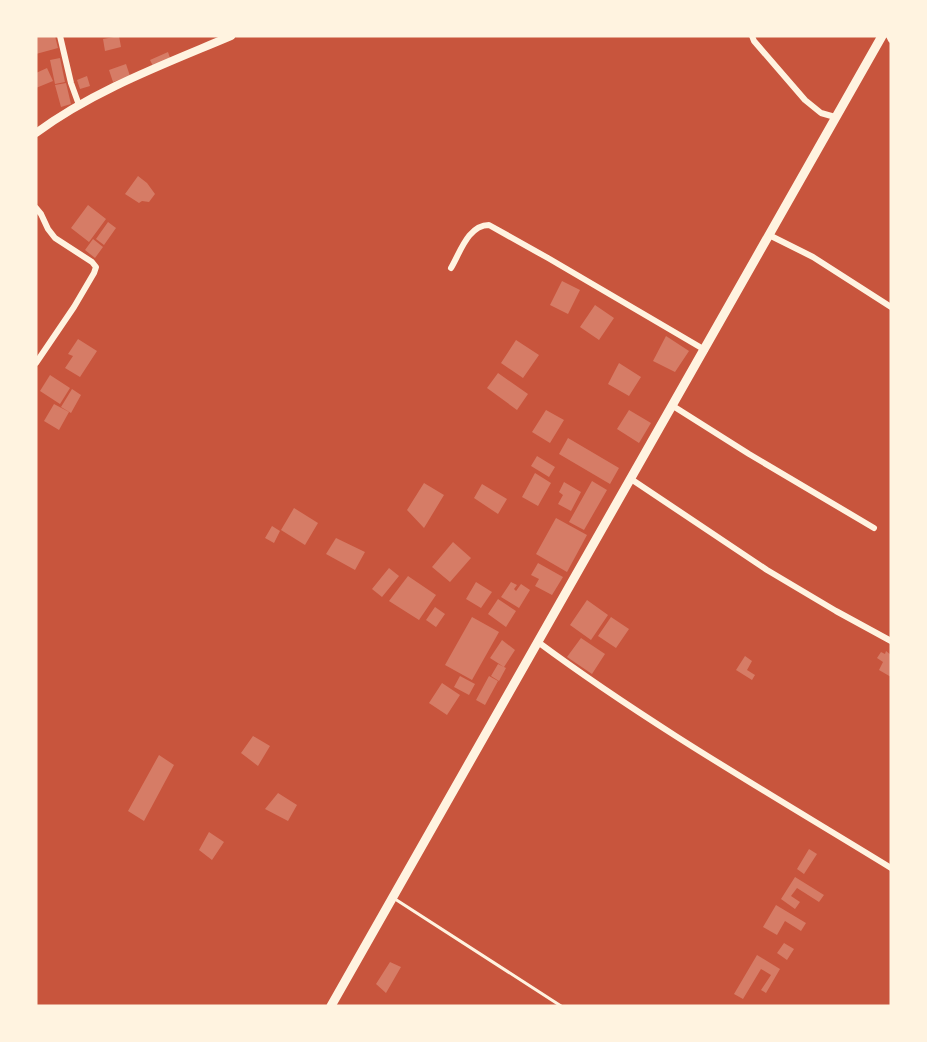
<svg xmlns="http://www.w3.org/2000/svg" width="927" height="1042" font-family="Literata,serif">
	<rect width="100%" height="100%" fill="#c8553d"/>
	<!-- building -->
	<path fill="#d67c66" d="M41,36H55L58,48L36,54V37Z
		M119,36L121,47L105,51L103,39Z
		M168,52L170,58L153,66L150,60Z
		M60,58L65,82L55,84L50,60Z
		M126,64L130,76L113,82L109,70Z
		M47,68L53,81L36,88V73Z
		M87,76L90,86L80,89L77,80Z
		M66,83L71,104L61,107L55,85Z
		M138,176L147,183L155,194L149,202L142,201L139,203L125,194Z
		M88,205L106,219L89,242L71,228Z
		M108,222L116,228L104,245L96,239Z
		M93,239L103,247L95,258L85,250Z
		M562,281L580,290L568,314L550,305Z
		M595,305L614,318L599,340L580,327Z
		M666,336L689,351L675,372L653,361Z
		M78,339L97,351L80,377L65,368L73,356L68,354Z
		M516,340L539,355L523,378L501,363Z
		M619,363L641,377L629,396L608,384Z
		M498,373L528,394L517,410L487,388Z
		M50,375L70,388L60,404L40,391Z
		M72,389L81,395L71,413L61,407Z
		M54,404L69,412L59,430L44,421Z
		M546,410L564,420L550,443L532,432Z
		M629,410L651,423L639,443L617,429Z
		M568,438L619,468L610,484L559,454Z
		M537,456L555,467L549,477L531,466Z
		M535,473L551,483L538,506L522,497Z
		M592,481L607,490L584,530L569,522Z
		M564,482L581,492L571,511L558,504L563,495L559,492Z
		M424,483L444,495L424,528L407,510Z
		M482,484L507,499L498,514L474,498Z
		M294,508L318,523L305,545L281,530Z
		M556,518L587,535L567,572L536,554Z
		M272,526L280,531L274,543L265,538Z
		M336,538L365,552L355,570L326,554Z
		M453,542L471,558L450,582L432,567Z
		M538,563L563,577L552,595L535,586L539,579L531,575Z
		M389,568L399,576L382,597L372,589Z
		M408,576L436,595L419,620L389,601Z
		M476,582L492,592L481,608L466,599Z
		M511,582L517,585L514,589L516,591L521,584L530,590L519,608L501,597Z
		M498,599L516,611L506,627L488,614Z
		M587,600L608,615L591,640L570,625Z
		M435,607L445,614L436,627L426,620Z
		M472,617L499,632L472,680L445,665Z
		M611,617L629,629L616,648L598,636Z
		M581,638L605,654L592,674L567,657Z
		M502,640L515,650L504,667L490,658Z
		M886,651L891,655V677L879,670L883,662L877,658L881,652L885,654Z
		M745,656L752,661L747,670L755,675L752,680L736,670Z
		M498,664L506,668L499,681L491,676Z
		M460,676L475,684L469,695L454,687Z
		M489,676L498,681L485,705L476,700Z
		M442,683L460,695L447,715L429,703Z
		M253,736L270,746L258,766L241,753Z
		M159,755L174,765L144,821L128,811Z
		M278,793L297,805L288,821L265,809Z
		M209,832L224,842L212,860L199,850Z
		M809,849L817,854L804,874L797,869Z
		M795,877L824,895L819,902L797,888L791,896L800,902L795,909L781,899Z
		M776,905L806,923L801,931L785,921L777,935L763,927Z
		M784,943L794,949L787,960L777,953Z
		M757,955L780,969L766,993L761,990L771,975L761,969L743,999L734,994Z
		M390,962L401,967L386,993L376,984Z"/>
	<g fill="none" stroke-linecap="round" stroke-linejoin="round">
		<!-- service -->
		<path stroke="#fff3e0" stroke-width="3" d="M395,899L561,1006"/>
		<!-- minor -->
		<path stroke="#fff3e0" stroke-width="6" d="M60,36L71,83L79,105
			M752,36L754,41L805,100L821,113L835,117
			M889,36L891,40
			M36,208L41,214L48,229L55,238L92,262L96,267L94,273L74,307L36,363
			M769,235L813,257L891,307
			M451,268C460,253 468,225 489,225L548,258L705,350
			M673,406L749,454L874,528
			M631,479L767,570L836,611L891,641
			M538,642C650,725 772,795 891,868"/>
		<!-- secondary -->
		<path stroke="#fff3e0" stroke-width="8" d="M36,133C94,90 165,64 231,36"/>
		<!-- primary -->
		<path stroke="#fff3e0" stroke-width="9" d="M331,1006L882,36"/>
	</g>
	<!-- border -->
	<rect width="927" height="1042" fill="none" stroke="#fff3e0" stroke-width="75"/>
</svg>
